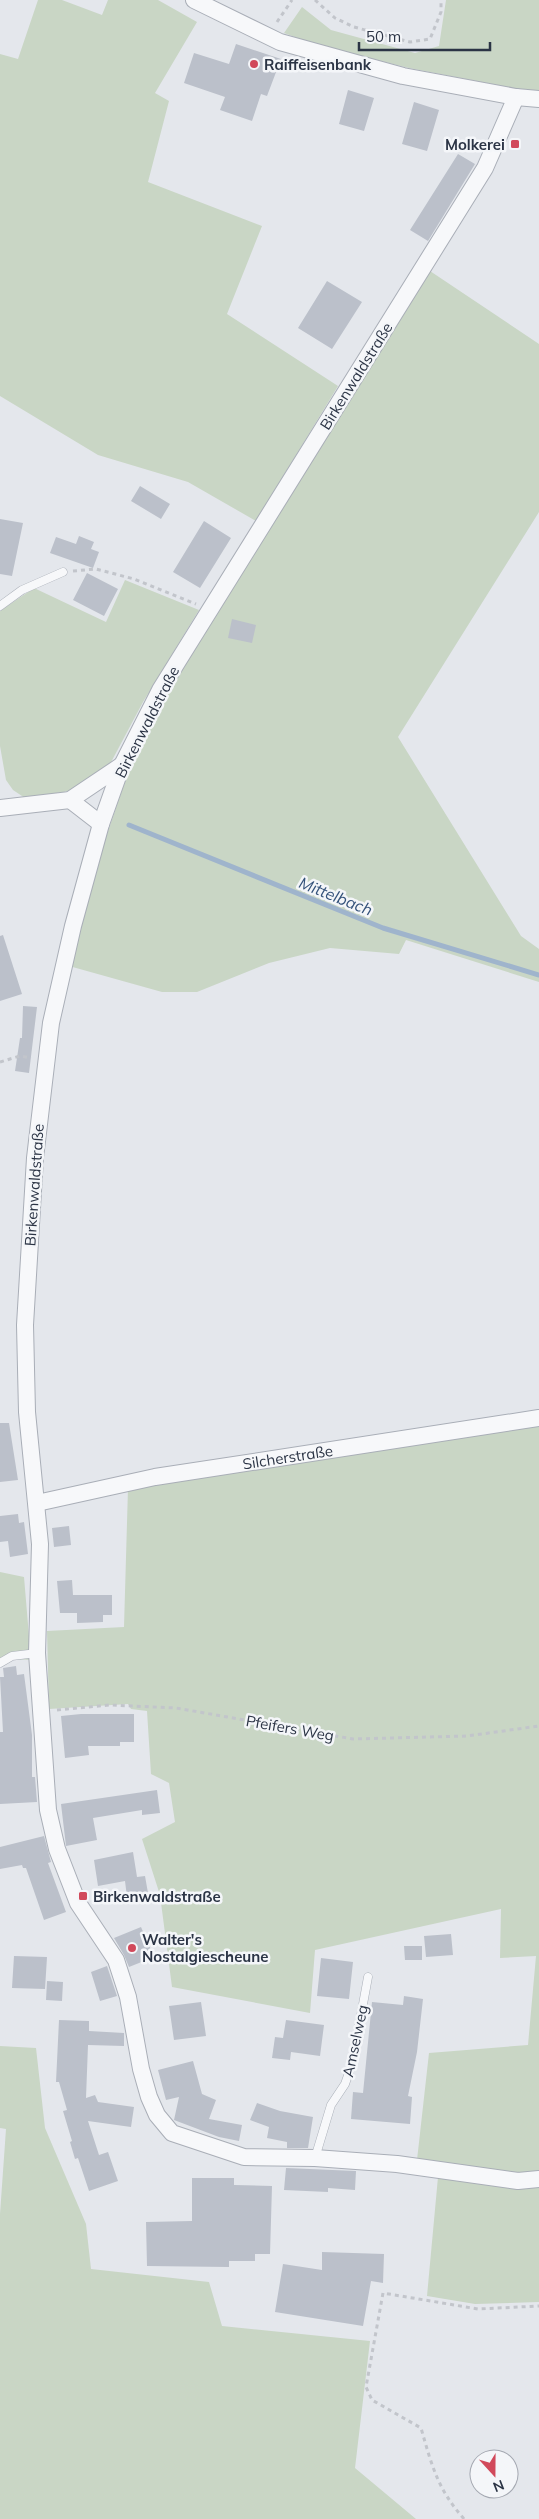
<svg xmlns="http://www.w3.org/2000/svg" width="539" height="2519" font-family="Mulish,sans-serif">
	<rect width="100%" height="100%" fill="#e4e7ec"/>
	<!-- green -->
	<path fill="#c9d6c5" d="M38,0H62L102,15L108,0H158L197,22L155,93L169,101L148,182L262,226L227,314L338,386L256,521L188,482L98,455L0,396V54L18,59Z
		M446,0H539V93L409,68L317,45L284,33L302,7L331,30L415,53L439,46Z
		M430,271L539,344V512L398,737L521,936L539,949V982L406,940L399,954L330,948L269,963L197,992H162L69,966L105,840L131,764L177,676Z
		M125,580L199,610L143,702L109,766L69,791L25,798L13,790L6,780L0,746V611L34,588L106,622Z
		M539,1426V2173L516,2175L417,2160L429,2053L528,2045L536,1956L500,1958L501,1909L315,1950L310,2013L172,1987L160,1895L142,1839L175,1822L169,1783L151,1774L147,1711L131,1709L128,1704L49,1709L47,1631L124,1627L128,1488Z
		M0,1572L24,1577L31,1660L0,1658Z
		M0,2046L36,2048L45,2128L86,2224L91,2269L209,2282L222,2326L370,2341L355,2468L416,2519H0V2214L6,2129L0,2128Z
		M438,2177L539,2184V2302L475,2304L427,2296Z"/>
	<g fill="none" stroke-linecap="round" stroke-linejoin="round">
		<!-- stream -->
		<path stroke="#9fb4cc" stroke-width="5" d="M129,825L383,928L539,975"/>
	</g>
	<!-- building -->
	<path fill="#bbc0ca" d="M236,44L281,59L267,96L261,94L252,121L220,110L225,97L184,83L194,53L229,64Z
		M348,90L374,98L364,131L339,124Z
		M414,102L439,110L427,151L402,144Z
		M458,154L475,164L428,241L410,230Z
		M327,281L362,302L332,349L298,328Z
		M140,486L170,504L161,519L131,501Z
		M0,519L23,523L12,576L0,574Z
		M204,521L231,538L200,588L173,572Z
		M79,536L94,542L91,549L99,552L93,568L50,553L56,537L76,544Z
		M87,573L118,589L104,616L73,600Z
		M232,619L256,625L252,643L228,638Z
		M3,935L22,994L0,1001V936Z
		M23,1006L37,1007L29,1073L15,1071L20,1038H22Z
		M0,1423H9L18,1480L0,1482Z
		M18,1514L19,1523L24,1522L28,1554L10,1557L8,1541L0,1542V1516Z
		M69,1526L71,1545L54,1547L52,1528Z
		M72,1580L73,1595H112V1615H103V1622L77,1623V1613H60L57,1581Z
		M16,1666L17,1675L24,1674L32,1735V1777H35L37,1802L0,1804V1732H3L0,1677H4L3,1668Z
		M81,1714H134V1742H120V1746H88L89,1755L65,1758L61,1716Z
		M157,1790L160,1813L142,1815V1810L93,1818L97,1840L66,1846L61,1804Z
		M44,1836L51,1862L48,1863L66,1912L44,1920L26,1868H23L22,1865L0,1869V1847Z
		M133,1852L137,1877L145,1876L148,1893L127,1897L125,1881L98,1886L94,1860Z
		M141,1927L154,1957L129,1967L124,1955L114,1938Z
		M451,1934L453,1955L426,1957L424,1936Z
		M404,1946H422V1960H405Z
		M14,1956L47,1957L45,1989L12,1988Z
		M321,1958L353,1962L349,1999L317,1996Z
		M107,1966L117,1996L100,2001L91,1972Z
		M47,1981L63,1982L62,2001L46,2000Z
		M404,1996L423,1999L417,2052L408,2096L412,2097L410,2124L351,2119L353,2092L363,2093L372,2002L403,2005Z
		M201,2002L206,2036L174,2040L169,2006Z
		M59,2020L89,2021V2031L124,2033V2046L88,2045L86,2098L95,2095L98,2102L134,2107L131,2127L88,2121L99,2155L108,2152L118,2181L89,2191L78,2158L75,2159L70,2142L72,2141L63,2111L67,2110L59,2082H56Z
		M286,2020L324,2025L320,2056L291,2052L290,2060L272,2058L275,2037L283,2038Z
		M193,2061L202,2094L216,2100L209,2119L242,2125L239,2141L219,2137L174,2120L179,2097L166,2100L158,2070Z
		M257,2103L280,2111L313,2117L308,2148H287V2142L267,2138L269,2127L250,2120Z
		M286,2168L356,2171L355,2190L328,2188V2192L284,2190Z
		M192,2178H234V2185L272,2186L270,2254H255V2261H229V2267L147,2266L146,2222L192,2221Z
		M322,2252L384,2254L383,2283L371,2281L363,2326L275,2312L283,2264L322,2270Z"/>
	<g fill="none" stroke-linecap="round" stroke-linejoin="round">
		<!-- service casing -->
		<g stroke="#a9aeb7" stroke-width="9">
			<path id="service" d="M0,606L22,590L63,572
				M0,1663L12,1656L37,1653
				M315,2158L331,2105L345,2084L352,2064L368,1977"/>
		</g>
		<!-- minor casing -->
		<g stroke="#a9aeb7" stroke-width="18">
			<g id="minor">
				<path d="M194,0L280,42L403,76L516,97L539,99"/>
				<path d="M516,97L485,168L160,690L122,765L101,824L73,926L51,1023L35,1158L25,1325L27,1412L40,1544L37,1653L48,1810L57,1849L78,1903L116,1960L128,1997L141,2069L149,2097L157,2115L172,2133L244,2157L315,2158L397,2164L518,2181L539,2179"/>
				<path d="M70,800L101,824"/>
				<path d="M0,808L70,800L122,765"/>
				<path id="s1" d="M37,1503L155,1477L539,1418"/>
			</g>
		</g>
		<!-- path -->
		<path stroke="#c2c5cb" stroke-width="3" stroke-dasharray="4 4" stroke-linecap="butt" d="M315,0L335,18L354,27L410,42L430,39L441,12V0
			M277,22L292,0
			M73,571L96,569L134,579L196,604
			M0,1062L20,1056L31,1058
			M57,1710L110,1705L176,1708L353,1739L467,1736L539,1726
			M464,2519C437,2488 432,2466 421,2428L372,2400L366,2387L383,2293L478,2309L539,2306"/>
		<!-- service -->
		<use href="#service" stroke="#f7f8fa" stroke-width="8"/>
		<!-- minor -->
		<use href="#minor" stroke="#f7f8fa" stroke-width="16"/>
	</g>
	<!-- markers -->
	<g fill="#d1495b" stroke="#f4f6f9" stroke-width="2">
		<circle cx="254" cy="64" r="5"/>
		<rect x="510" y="139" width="10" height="10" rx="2.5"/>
		<rect x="78" y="1891" width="10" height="10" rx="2.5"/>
		<circle cx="132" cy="1948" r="5"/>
	</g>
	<g text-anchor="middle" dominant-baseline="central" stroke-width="5" stroke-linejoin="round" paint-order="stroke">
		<!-- poi labels -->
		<g font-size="15" font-weight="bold" fill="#2b3445" stroke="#f4f6f9" text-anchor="start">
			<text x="264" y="64">Raiffeisenbank</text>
			<text x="505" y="144" text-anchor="end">Molkerei</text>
			<text x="93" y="1896">Birkenwaldstraße</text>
			<text x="142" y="1939">Walter's<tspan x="142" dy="17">Nostalgiescheune</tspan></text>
		</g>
		<!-- street labels -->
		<g font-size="15" fill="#2b3445" stroke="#f4f6f9">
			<text transform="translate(356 376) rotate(-58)">Birkenwaldstraße</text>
			<text transform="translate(147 722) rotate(-63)">Birkenwaldstraße</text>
			<text transform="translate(34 1185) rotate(-86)">Birkenwaldstraße</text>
			<text stroke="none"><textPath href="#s1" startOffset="255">Silcherstraße</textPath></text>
			<text transform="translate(290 1728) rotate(10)">Pfeifers Weg</text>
			<text transform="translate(355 2041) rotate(-78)">Amselweg</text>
		</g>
		<!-- water labels -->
		<g font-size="16" font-style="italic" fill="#34527a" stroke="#f4f6f9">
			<text transform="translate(336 896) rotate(22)">Mittelbach</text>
		</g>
	</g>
	<!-- north arrow -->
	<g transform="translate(494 2474) rotate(159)"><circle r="24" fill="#f4f6f9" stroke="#a4a8b1"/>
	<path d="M0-4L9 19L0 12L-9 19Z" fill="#d1495b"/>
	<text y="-8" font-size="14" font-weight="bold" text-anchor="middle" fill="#2b3445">N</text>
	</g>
	<!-- scale -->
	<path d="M359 42v8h131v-8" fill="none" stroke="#2b3445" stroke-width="2.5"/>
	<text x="366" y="42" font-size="15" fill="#2b3445" stroke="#f4f6f9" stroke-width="4" paint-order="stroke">50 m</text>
</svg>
